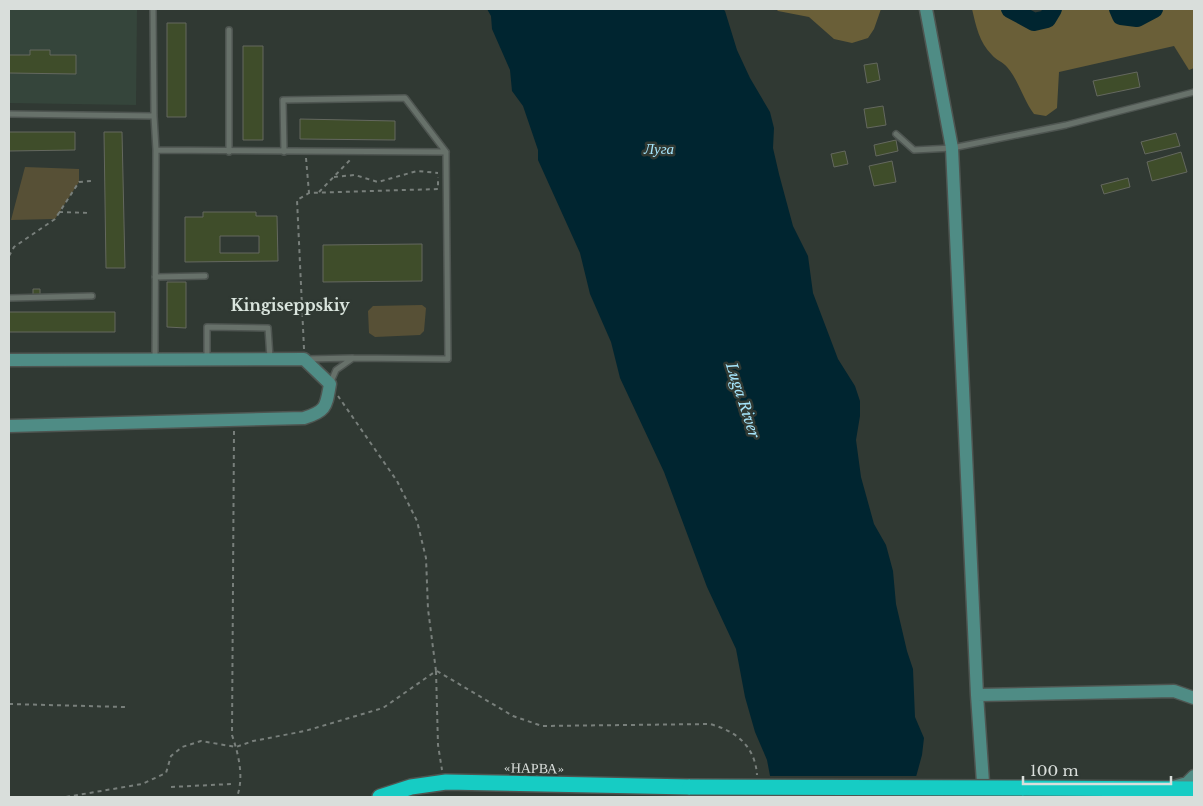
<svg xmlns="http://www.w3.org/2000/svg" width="1203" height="806" font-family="'Libre Baskerville',serif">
	<rect width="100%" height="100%" fill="#303933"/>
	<!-- built -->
	<path fill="#35453b" d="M9,9H137L136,105L9,103Z"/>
	<!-- green -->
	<path fill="#575036" d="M25,167L79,169V182L55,219L11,220Z
		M422,305L426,308L424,331L420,335L375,337L369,333L368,311L373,306Z"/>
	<!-- forest -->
	<path fill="#6a5f38" d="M776,9H881L874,29L868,38L852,43L834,39L809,17L778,11Z
		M972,9H1010L1034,22L1047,19L1053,9H1118L1121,16L1137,18L1154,9H1194V68L1189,70L1174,46L1059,72L1057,108L1046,116L1034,114C1023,99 1019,81 1007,67C1003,62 996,60 992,55C979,42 976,26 972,9Z"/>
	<!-- water -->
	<path fill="#002530" d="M487,9H723L725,11L737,50L750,78L770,112L774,128L773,148L779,174L793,226L808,256L813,293L838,359L855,386L860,401V416L856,440L861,477L874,524L886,545L893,571L896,604L907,651L913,669L915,717L924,738L922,755L913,788L774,797L767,760L755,732L745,697L736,649L707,587L664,472L620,378L611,342L590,294L580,253L538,160V150L523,106L512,91L510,70L492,29L491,16Z"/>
	<!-- pier -->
	<path fill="#303933" d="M768,776H918L917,797H771Z"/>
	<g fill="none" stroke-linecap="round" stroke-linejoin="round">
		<!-- river -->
		<path stroke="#002530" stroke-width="18" d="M1010,9L1034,22L1047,19L1053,9
			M1118,9L1121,16L1137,18L1154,9"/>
	</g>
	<!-- building -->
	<path fill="#3f4d2a" stroke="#64685f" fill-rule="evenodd" d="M167,23H186V117H167Z
		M243,46H263V140H243Z
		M30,50H50V55H76V74L9,73V55H30Z
		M877,63L880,80L867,83L864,65Z
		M1137,72L1140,87L1097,96L1093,81Z
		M883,106L886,125L867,128L864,109Z
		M300,119L395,121V140L300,139Z
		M9,132H75V150L9,151Z
		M104,132H122L125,268H106Z
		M1176,133L1180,146L1145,154L1141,142Z
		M896,140L898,151L876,156L874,145Z
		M845,151L848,164L834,167L831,154Z
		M1181,152L1187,172L1152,181L1147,162Z
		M892,161L896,182L874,186L869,166Z
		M1128,178L1130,187L1104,194L1101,185Z
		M203,212H256V216H277L278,261L185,262V217H203ZM220,236H259V253H220Z
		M422,244V281L323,282V245Z
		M167,282H186V328L167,327Z
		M33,289H40V296H33Z
		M9,312H115V332H9Z"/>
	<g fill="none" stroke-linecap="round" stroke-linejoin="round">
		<!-- lane casing -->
		<g stroke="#4e5551" stroke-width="8">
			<path id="lane" d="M153,9L154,116
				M9,114L154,116L156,150L155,358
				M896,134L914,150L952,148L1066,125L1194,92
				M156,150L446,152L448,359L353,358
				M229,152V30
				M284,152L283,100L405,98L446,152
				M155,277L205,276
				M9,298L92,296
				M207,359V327L268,328L270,358
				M306,359L353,358L336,370L330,384"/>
		</g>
		<!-- secondary casing -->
		<g stroke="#4e5551" stroke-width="15">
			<path id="secondary" d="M926,9L952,148L977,695L984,797
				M9,360L304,359L330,384C326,406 327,411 304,418L9,426
				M977,695L1174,691L1194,698
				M1173,787L1187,783L1194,776"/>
		</g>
		<!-- highway casing -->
		<g stroke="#4e5551" stroke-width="18">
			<path id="highway" d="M1022,788L1194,789
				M380,797L411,787L446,782L690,787"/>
		</g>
		<!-- path -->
		<path stroke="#787f7b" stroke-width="2" stroke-dasharray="4 4" stroke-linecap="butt" d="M306,158L309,193L438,189V177
			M334,177L355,175L378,182L417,171L438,173
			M319,192L352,158
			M59,212L91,213
			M9,256L14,247L55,219L79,182L91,181
			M304,349L297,200L309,193
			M234,431L232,735C239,756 244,777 237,797
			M436,671L438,745L442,770
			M437,671L513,716L542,726L710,724C736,731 755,746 757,775
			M9,704L125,707
			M171,787L231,784
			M66,797L142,784L166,773L171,756L182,747L201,741L236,747L253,741L305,731L383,708L436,671L428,609L426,558L417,521L397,481L338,396"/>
		<!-- lane -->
		<use href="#lane" stroke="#67716a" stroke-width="5"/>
		<!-- secondary -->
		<use href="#secondary" stroke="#4f8c85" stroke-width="12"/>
		<!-- highway -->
		<use href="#highway" stroke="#16ccc4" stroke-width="15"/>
		<!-- highway-bridge casing -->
		<g stroke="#4e5551" stroke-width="18" stroke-linecap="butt">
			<path id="highway-bridge" d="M690,787L1022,788"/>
		</g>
		<!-- highway-bridge -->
		<use href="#highway-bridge" stroke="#16ccc4" stroke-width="15"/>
	</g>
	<g text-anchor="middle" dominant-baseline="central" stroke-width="5" stroke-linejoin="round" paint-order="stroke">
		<!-- street labels -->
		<g font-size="14" fill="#d9dedb" stroke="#303933">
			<text transform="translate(534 768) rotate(1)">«НАРВА»</text>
		</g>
		<!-- water labels -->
		<g font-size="15" font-style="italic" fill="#a4e3f9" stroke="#303933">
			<text x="659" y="148">Луга</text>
			<text transform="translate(743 400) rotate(72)">Luga River</text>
		</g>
		<!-- quarter labels -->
		<g font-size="16" font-weight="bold" fill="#dae5de" stroke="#303933">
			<text x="290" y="305">Kingiseppskiy</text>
		</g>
	</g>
	<!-- border -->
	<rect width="1203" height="806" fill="none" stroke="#d9dedb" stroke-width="20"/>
	<!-- scale -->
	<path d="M1023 776v8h148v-8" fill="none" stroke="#d9dedb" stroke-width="2.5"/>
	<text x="1030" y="776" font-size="15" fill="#d9dedb" stroke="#303933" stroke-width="4" paint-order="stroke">100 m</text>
</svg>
